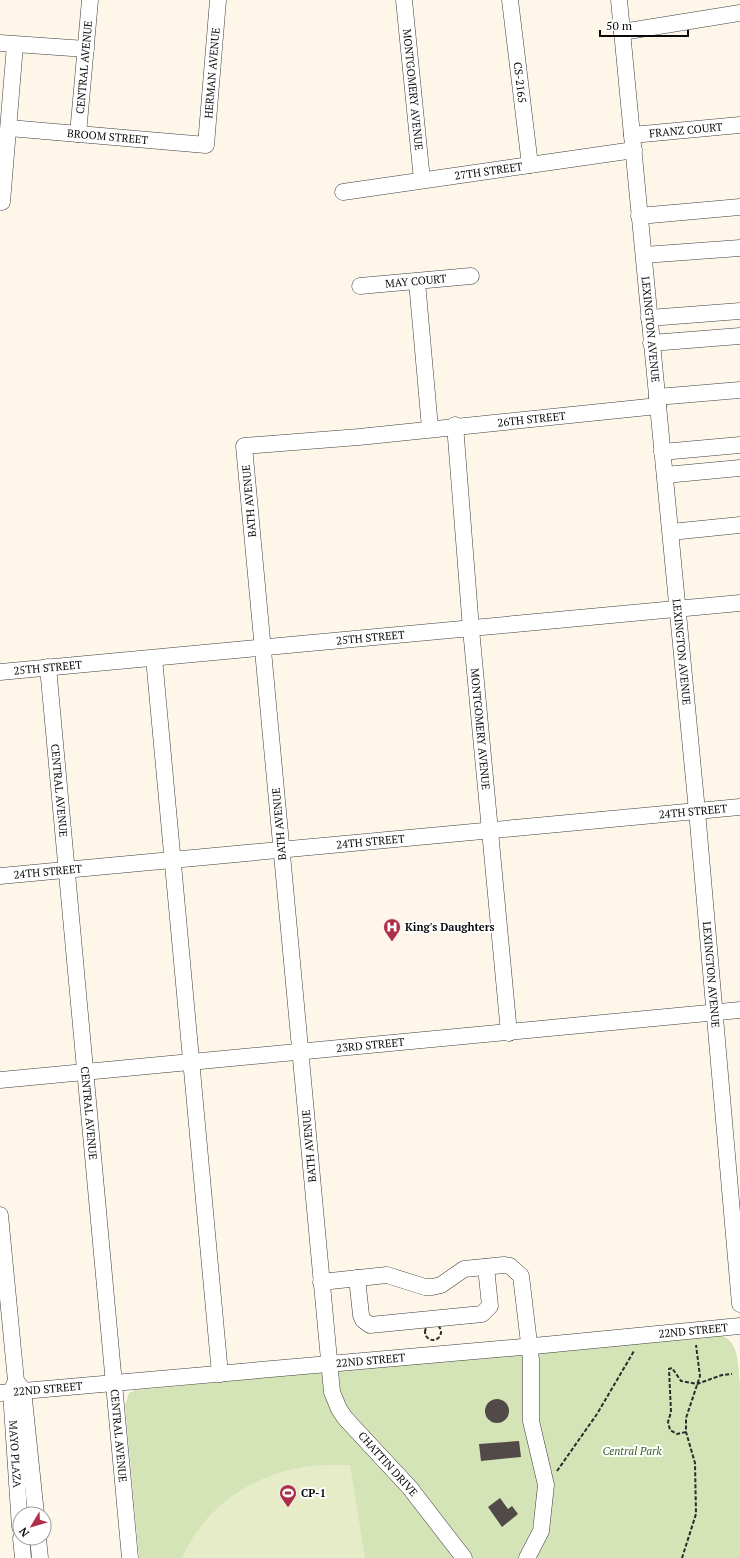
<svg xmlns="http://www.w3.org/2000/svg" width="740" height="1558" font-family="'PT Serif',serif">
	<rect width="100%" height="100%" fill="#fdf6e9"/>
	<!-- green -->
	<path fill="#d5e4b6" d="M721,1335C740,1342 738,1367 740,1385V1558H139L125,1405L129,1393L135,1390Z"/>
	<!-- pitch -->
	<path fill="#e5ecc7" d="M322,1465H350L365,1558H182C206,1502 263,1468 322,1465Z"/>
	<!-- building -->
	<path fill="#524a48" d="M485 1411a12 12 0 1 1 24 0a12 12 0 1 1-24 0Z
		M519,1441L521,1457L481,1461L479,1444Z
		M500,1498L508,1509L512,1506L518,1514L502,1527L488,1507Z"/>
	<g fill="none" stroke-linecap="round" stroke-linejoin="round">
		<!-- minor casing -->
		<g stroke="#3d3d3d" stroke-width="17">
			<g id="minor">
				<path id="s1" d="M404,0L422,180"/>
				<path id="s2" d="M510,0L530,165"/>
				<path id="s3" d="M619,0L697,811L740,1304"/>
				<path d="M622,32L740,13"/>
				<path d="M0,43L86,49"/>
				<path id="s4" d="M9,128L206,145L218,0"/>
				<path id="s5" d="M78,134L90,0"/>
				<path id="s6" d="M632,135L740,125"/>
				<path id="s7" d="M343,192L634,150"/>
				<path d="M2,202L15,45"/>
				<path d="M639,216L740,207"/>
				<path d="M644,255L740,248"/>
				<path d="M417,282L430,428"/>
				<path id="s8" d="M360,286L471,276"/>
				<path d="M649,318L740,311"/>
				<path d="M651,343L740,336"/>
				<path d="M657,397L740,390"/>
				<path id="s9" d="M455,425L471,629L509,1033"/>
				<path d="M662,452L740,445"/>
				<path d="M665,475L740,468"/>
				<path d="M671,532L740,525"/>
				<path d="M154,658L220,1374"/>
				<path id="s10" d="M48,667L130,1558"/>
				<path id="s11" d="M0,672L740,603"/>
				<path id="s12" d="M0,876L740,807"/>
				<path id="s13" d="M0,1080L740,1010"/>
				<path d="M0,1215L16,1381L23,1390L36,1514"/>
				<path d="M357,1278L361,1315L363,1320L370,1325L482,1314L490,1306L486,1267"/>
				<path d="M321,1282L387,1275L425,1287H432L441,1285L464,1269L504,1265L510,1266L521,1276L531,1360V1421L546,1485L541,1531L527,1558"/>
				<path id="s14" d="M15,1383L11,1392L20,1527"/>
				<path id="s15" d="M0,1393L544,1345L740,1326"/>
				<path d="M21,1538L23,1558"/>
				<path d="M38,1538L40,1558"/>
				<path id="s16" d="M464,1558L410,1488L345,1418L339,1409L332,1392L244,446L359,437L658,406"/>
			</g>
		</g>
		<!-- path -->
		<path stroke="#2c2c2c" stroke-width="2" stroke-dasharray="4 2" stroke-linecap="butt" d="M425 1332a8 8 0 1 1 16 0a8 8 0 1 1-16 0Z
			M686,1432L677,1434L670,1430L668,1422L671,1412L669,1369L672,1368L681,1381L697,1384L722,1375L732,1374
			M557,1471L597,1414L634,1351
			M682,1558L696,1514L695,1463L686,1432V1418L700,1376L696,1345"/>
		<!-- minor -->
		<use href="#minor" stroke="#fff" stroke-width="16"/>
	</g>
	<!-- icons -->
	<defs>
		<g id="hospital-pin" transform="scale(0.9)"><path d="M0 17L-7.5 6A9.5 9.5 0 1 1 7.5 6Z" fill="#ae2e47" stroke="#fff"/><path d="M-5-5h3v3.5h4V-5h3V5h-3V1.5h-4V5h-3Z" fill="#fff"/></g>
		<g id="stadium-pin" transform="scale(0.9)"><path d="M0 17L-7.5 6A9.5 9.5 0 1 1 7.5 6Z" fill="#ae2e47" stroke="#fff"/><path d="M0-5a6.5 5 0 1 0 0 10a6.5 5 0 1 0 0-10ZM-3.5-1.8h7v3.6h-7Z" fill="#fff"/></g>
	</defs>
	<g fill-rule="evenodd">
		<use href="#hospital-pin" x="392" y="927"/>
		<use href="#stadium-pin" x="288" y="1493"/>
	</g>
	<g text-anchor="middle" dominant-baseline="central" stroke-width="4" stroke-linejoin="round" paint-order="stroke">
		<!-- street labels -->
		<g font-size="11" fill="#0a0a0a" stroke="#fff">
			<text stroke="none"><textPath href="#s5" startOffset="67">CENTRAL AVENUE</textPath></text>
			<text stroke="none"><textPath href="#s4" startOffset="270">HERMAN AVENUE</textPath></text>
			<text stroke="none"><textPath href="#s2" startOffset="83">CS-2165</textPath></text>
			<text stroke="none"><textPath href="#s1" startOffset="90">MONTGOMERY AVENUE</textPath></text>
			<text stroke="none"><textPath href="#s6" startOffset="54">FRANZ COURT</textPath></text>
			<text stroke="none"><textPath href="#s4" startOffset="99">BROOM STREET</textPath></text>
			<text stroke="none"><textPath href="#s7" startOffset="147">27TH STREET</textPath></text>
			<text stroke="none"><textPath href="#s8" startOffset="56">MAY COURT</textPath></text>
			<text stroke="none"><textPath href="#s3" startOffset="331">LEXINGTON AVENUE</textPath></text>
			<text stroke="none"><textPath href="#s16" startOffset="1452">26TH STREET</textPath></text>
			<text transform="translate(249 501) rotate(-95)">BATH AVENUE</text>
			<text stroke="none"><textPath href="#s11" startOffset="372">25TH STREET</textPath></text>
			<text stroke="none"><textPath href="#s3" startOffset="655">LEXINGTON AVENUE</textPath></text>
			<text stroke="none"><textPath href="#s11" startOffset="48">25TH STREET</textPath></text>
			<text stroke="none"><textPath href="#s9" startOffset="305">MONTGOMERY AVENUE</textPath></text>
			<text stroke="none"><textPath href="#s10" startOffset="124">CENTRAL AVENUE</textPath></text>
			<text stroke="none"><textPath href="#s12" startOffset="696">24TH STREET</textPath></text>
			<text transform="translate(279 824) rotate(-95)">BATH AVENUE</text>
			<text stroke="none"><textPath href="#s12" startOffset="372">24TH STREET</textPath></text>
			<text stroke="none"><textPath href="#s12" startOffset="48">24TH STREET</textPath></text>
			<text stroke="none"><textPath href="#s3" startOffset="979">LEXINGTON AVENUE</textPath></text>
			<text stroke="none"><textPath href="#s13" startOffset="372">23RD STREET</textPath></text>
			<text stroke="none"><textPath href="#s10" startOffset="448">CENTRAL AVENUE</textPath></text>
			<text transform="translate(309 1146) rotate(-95)">BATH AVENUE</text>
			<text stroke="none"><textPath href="#s15" startOffset="696">22ND STREET</textPath></text>
			<text stroke="none"><textPath href="#s15" startOffset="372">22ND STREET</textPath></text>
			<text stroke="none"><textPath href="#s15" startOffset="48">22ND STREET</textPath></text>
			<text stroke="none"><textPath href="#s10" startOffset="772">CENTRAL AVENUE</textPath></text>
			<text stroke="none"><textPath href="#s14" startOffset="72">MAYO PLAZA</textPath></text>
			<text transform="translate(388 1464) rotate(48)">CHATTIN DRIVE</text>
		</g>
		<!-- poi labels -->
		<g font-size="11" font-weight="bold" fill="#0a0a0a" stroke="#fff" text-anchor="start">
			<text x="405" y="927">King's Daughters</text>
			<text x="301" y="1493">CP-1</text>
		</g>
		<!-- park labels -->
		<g font-size="11" font-style="italic" fill="#365c21" stroke="#fff">
			<text x="632" y="1451">Central Park</text>
		</g>
	</g>
	<!-- north arrow -->
	<g transform="translate(32 1526) rotate(232)"><circle r="19" fill="#ffffff" stroke="#9d9d9d"/>
	<path d="M0-3L7 15L0 10L-7 15Z" fill="#ae2e47"/>
	<text y="-6" font-size="11" font-weight="bold" text-anchor="middle" fill="#0a0a0a">N</text>
	</g>
	<!-- scale -->
	<path d="M600 30v6h88v-6" fill="none" stroke="#0a0a0a" stroke-width="2"/>
	<text x="606" y="30" font-size="12" fill="#0a0a0a" stroke="#ffffff" stroke-width="3" paint-order="stroke">50 m</text>
</svg>
